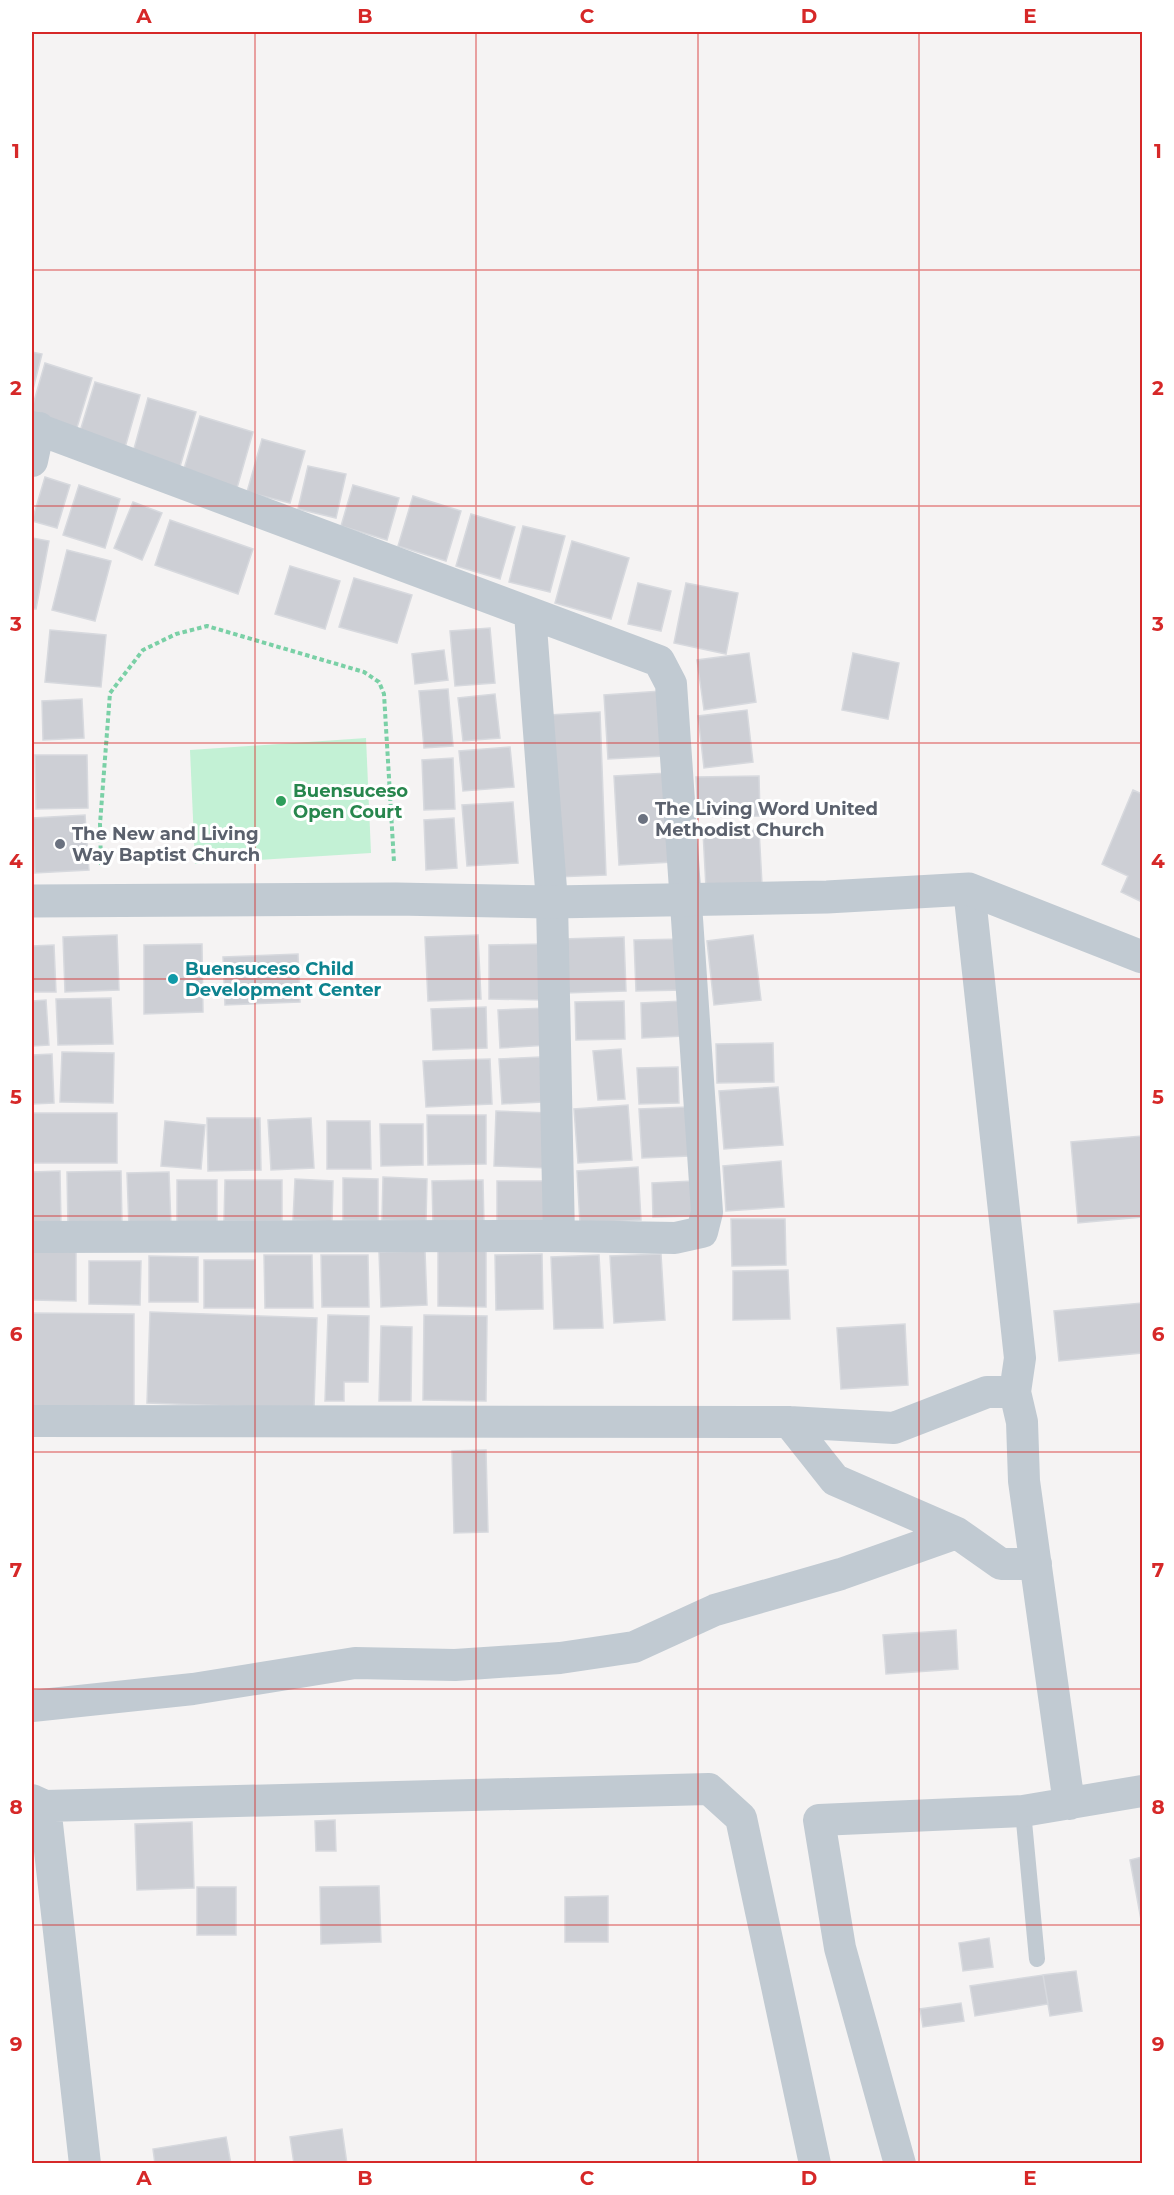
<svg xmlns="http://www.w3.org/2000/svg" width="1174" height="2195" font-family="Montserrat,sans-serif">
	<rect width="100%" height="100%" fill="#f5f3f3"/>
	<!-- green -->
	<path fill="#c3f1d5" d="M366,738L371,853L195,864L190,750Z"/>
	<!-- building -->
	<path fill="#cdcfd5" stroke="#d7d9de" stroke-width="1.5" d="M32,352L42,354L32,393Z
		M45,363L92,378L75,434L32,420V408Z
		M95,382L140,395L124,451L78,438Z
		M148,398L196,412L179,470L132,456Z
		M200,416L253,432L237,488L183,472Z
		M262,439L305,451L290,503L247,492Z
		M308,466L346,474L336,518L298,509Z
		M45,477L70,485L57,528L32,521Z
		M79,485L120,499L105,548L63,535Z
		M353,485L399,498L387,540L341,526Z
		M413,496L461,511L446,561L398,546Z
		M133,502L162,513L142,560L114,548Z
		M471,514L515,527L500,579L456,566Z
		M170,520L253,549L238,594L155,565Z
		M523,526L565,536L550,592L509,582Z
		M32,538L49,541L36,609H32Z
		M572,541L629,558L611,619L555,603Z
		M67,550L111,561L95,621L52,610Z
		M290,566L340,581L325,629L275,614Z
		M354,578L412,595L397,643L339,627Z
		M638,583L671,591L661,631L628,624Z
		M686,583L738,593L726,654L674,643Z
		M490,628L495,683L455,686L450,631Z
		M50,630L106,635L101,687L45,682Z
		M444,650L448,680L415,684L412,654Z
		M749,653L756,702L704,710L697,660Z
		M853,653L899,663L888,719L842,710Z
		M448,689L453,746L424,748L419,691Z
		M661,691L665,756L608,759L604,695Z
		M495,694L500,738L463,741L458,698Z
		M82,699L84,738L43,740L42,701Z
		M747,710L753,762L704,768L698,716Z
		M600,712L606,875L555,877L549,715Z
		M510,747L514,787L463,791L459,751Z
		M35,755H87L88,808L36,809Z
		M453,758L455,809L424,810L422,760Z
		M668,773L673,862L619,865L614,776Z
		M759,776L760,816L698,817L696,777Z
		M1133,790L1142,794V902L1121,892L1128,876L1102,864Z
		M513,802L518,863L467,866L462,805Z
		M85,815L89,870L35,873L33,818Z
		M454,818L457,868L426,870L424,820Z
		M759,829L762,884L706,888L703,832Z
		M117,935L119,990L65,992L63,937Z
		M478,935L481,999L428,1001L425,937Z
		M753,935L761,1000L714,1005L707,941Z
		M624,937L626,991L565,993L563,939Z
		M684,939L685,990L636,991L634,940Z
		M202,944L203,1012L144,1014V945Z
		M545,944V1000L489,999V945Z
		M54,945L56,992H32V946Z
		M298,954L300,1002L225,1005L223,957Z
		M111,998L113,1044L58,1045L56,999Z
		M46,1000L49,1045L32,1046V1001Z
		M624,1001L625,1039L576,1040L575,1002Z
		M683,1001L684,1036L642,1038L641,1003Z
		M486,1007L487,1048L433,1050L431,1009Z
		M547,1008L549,1045L500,1048L498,1010Z
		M773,1043L774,1082L717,1083L716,1044Z
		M621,1049L625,1099L598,1100L593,1051Z
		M62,1052L114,1053L113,1103L60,1102Z
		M52,1054L54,1103L32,1104V1055Z
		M540,1057L543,1102L502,1104L499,1059Z
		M490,1059L492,1104L426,1107L423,1061Z
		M678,1067L679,1103L639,1104L637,1068Z
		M778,1087L783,1145L724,1149L719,1091Z
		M628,1105L632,1160L578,1163L574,1109Z
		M688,1107L690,1156L642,1158L639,1109Z
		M496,1111L550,1113L548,1168L494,1166Z
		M32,1113H117V1163H32Z
		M427,1115H486V1164L428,1165Z
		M207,1118H260L261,1170L208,1171Z
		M311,1118L314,1168L271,1170L268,1120Z
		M165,1121L205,1125L201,1169L161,1166Z
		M327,1121H370L371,1169H327Z
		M380,1124H423V1165L381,1166Z
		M1142,1136V1217L1078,1223L1071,1142Z
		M781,1161L784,1207L726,1211L723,1166Z
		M638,1167L641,1220L580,1224L577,1171Z
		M60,1171L61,1225H32V1172Z
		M121,1171L122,1225L68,1226L67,1172Z
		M169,1172L171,1226L129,1228L127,1173Z
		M383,1177L427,1179L426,1222L382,1220Z
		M343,1178L378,1179V1221L343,1220Z
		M295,1179L333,1181L332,1222L293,1220Z
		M177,1180H217V1224H177Z
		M225,1180H282V1221H224Z
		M483,1180L484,1224H433L432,1181Z
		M497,1181H553L554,1225H497Z
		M693,1181L694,1216L653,1217L652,1183Z
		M731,1219H785L786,1265L732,1266Z
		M32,1250L76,1251V1301L32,1300Z
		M438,1250L486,1251V1307L438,1306Z
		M425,1251L427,1305L381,1307L379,1252Z
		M542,1254L543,1309L496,1310L495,1255Z
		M661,1254L665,1320L614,1323L610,1256Z
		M264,1255H312L313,1308H265Z
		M321,1255H368L369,1307H322Z
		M599,1255L603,1328L554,1329L551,1257Z
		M149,1256L198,1257V1302H149Z
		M204,1260H255V1308H204Z
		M89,1261H141L140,1305L89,1304Z
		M788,1270L790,1319L733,1320V1271Z
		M1142,1303V1353L1059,1361L1054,1311Z
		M150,1312L317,1318L314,1409L147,1403Z
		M32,1313L134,1314V1407L32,1406Z
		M328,1315L369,1316L368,1382H344V1401H325Z
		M424,1315L487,1316L486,1401L423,1400Z
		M905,1324L908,1385L841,1389L837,1328Z
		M381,1326L412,1327L411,1401H379Z
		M486,1450L488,1532L454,1533L452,1451Z
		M956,1630L958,1669L886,1674L883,1635Z
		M335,1820L336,1851H316L315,1821Z
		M192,1822L194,1888L137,1890L135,1824Z
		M1142,1857V1925L1130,1860Z
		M379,1886L381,1942L321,1944L320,1887Z
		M197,1887H236V1935H197Z
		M608,1896V1942H565V1897Z
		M989,1938L993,1967L963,1971L959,1943Z
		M1076,1971L1082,2011L1050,2016L1043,1975Z
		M1043,1975L1048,2004L975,2016L970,1986Z
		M961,2003L964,2021L923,2027L920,2009Z
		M342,2129L347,2164H294L290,2137Z
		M226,2137L231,2164H155L153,2149Z"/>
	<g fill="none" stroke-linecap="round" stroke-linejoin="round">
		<!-- path -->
		<path stroke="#7ad0a6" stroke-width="4" stroke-dasharray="4.5 3" stroke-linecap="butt" d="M101,865L100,824L110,693L143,650L176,634L207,626L364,672L379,682L384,694L394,862"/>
		<!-- service -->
		<path stroke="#c1cad2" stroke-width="16" d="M1023,1811L1037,1959"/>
		<!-- minor -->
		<path stroke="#c1cad2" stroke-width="32" d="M32,427L659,661L671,684L707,1212L702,1232L675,1238L559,1236L32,1237
			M32,461L39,428
			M530,614L552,902L559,1236
			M969,889L1020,1358L1015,1392L1022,1422L1024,1481L1069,1804
			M32,1421L789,1422L894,1428L987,1392H1015
			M789,1422L835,1480L957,1533L1001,1564H1036
			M32,1706L193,1689L355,1663L455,1665L560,1658L634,1647L715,1610L841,1574L957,1533
			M32,1800L45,1806L709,1789L741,1818L815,2164
			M45,1806L85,2164
			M900,2164L840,1948L819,1820L1023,1811L1142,1791"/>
		<!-- tertiary -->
		<path stroke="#c1cad2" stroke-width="33" d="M32,901L396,899L552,902L827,897L969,889L1142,957"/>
	</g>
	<!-- grid -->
	<path fill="none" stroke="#d62828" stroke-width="1.5" stroke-opacity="0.55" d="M255,32V2164M476,32V2164M698,32V2164M919,32V2164M32,270H1142M32,506H1142M32,743H1142M32,979H1142M32,1216H1142M32,1452H1142M32,1689H1142M32,1925H1142"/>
	<!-- markers -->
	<circle fill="#2e9e5b" stroke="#fff" stroke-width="2" cx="281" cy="801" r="6"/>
	<g fill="#6b7280" stroke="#fff" stroke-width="2">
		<circle cx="643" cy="819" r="6"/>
		<circle cx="60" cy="844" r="6"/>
	</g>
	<circle fill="#0f9aa8" stroke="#fff" stroke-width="2" cx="173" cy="979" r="6"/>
	<g text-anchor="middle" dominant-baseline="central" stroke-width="6" stroke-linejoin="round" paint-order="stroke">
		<!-- leisure labels -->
		<g font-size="18" font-weight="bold" fill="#27864d" stroke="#fff" text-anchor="start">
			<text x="293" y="791">Buensuceso<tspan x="293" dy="21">Open Court</tspan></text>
		</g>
		<!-- worship labels -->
		<g font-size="18" font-weight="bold" fill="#5b616d" stroke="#fff" text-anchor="start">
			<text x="655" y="809">The Living Word United<tspan x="655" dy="21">Methodist Church</tspan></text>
			<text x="72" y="834">The New and Living<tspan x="72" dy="21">Way Baptist Church</tspan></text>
		</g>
		<!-- culture labels -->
		<g font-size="18" font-weight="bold" fill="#0d838f" stroke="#fff" text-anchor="start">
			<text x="185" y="969">Buensuceso Child<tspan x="185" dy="21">Development Center</tspan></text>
		</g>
	</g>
	<!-- border -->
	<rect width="1174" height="2195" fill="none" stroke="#ffffff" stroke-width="66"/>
	<rect x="33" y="33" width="1108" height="2129" fill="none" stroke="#d62828" stroke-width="2"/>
	<g font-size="20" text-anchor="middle" font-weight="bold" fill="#d62828">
		<text x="144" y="23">A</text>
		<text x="365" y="23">B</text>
		<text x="587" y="23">C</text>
		<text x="809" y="23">D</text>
		<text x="1030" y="23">E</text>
		<text x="16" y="158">1</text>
		<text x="1158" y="158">1</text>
		<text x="16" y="395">2</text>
		<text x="1158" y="395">2</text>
		<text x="16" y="631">3</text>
		<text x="1158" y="631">3</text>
		<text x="16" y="868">4</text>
		<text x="1158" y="868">4</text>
		<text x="16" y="1104">5</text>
		<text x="1158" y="1104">5</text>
		<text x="16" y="1341">6</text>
		<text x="1158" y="1341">6</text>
		<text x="16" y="1577">7</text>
		<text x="1158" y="1577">7</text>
		<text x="16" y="1814">8</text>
		<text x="1158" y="1814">8</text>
		<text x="16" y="2051">9</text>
		<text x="1158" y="2051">9</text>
		<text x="144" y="2185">A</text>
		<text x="365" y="2185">B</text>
		<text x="587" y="2185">C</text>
		<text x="809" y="2185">D</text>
		<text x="1030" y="2185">E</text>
	</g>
</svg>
